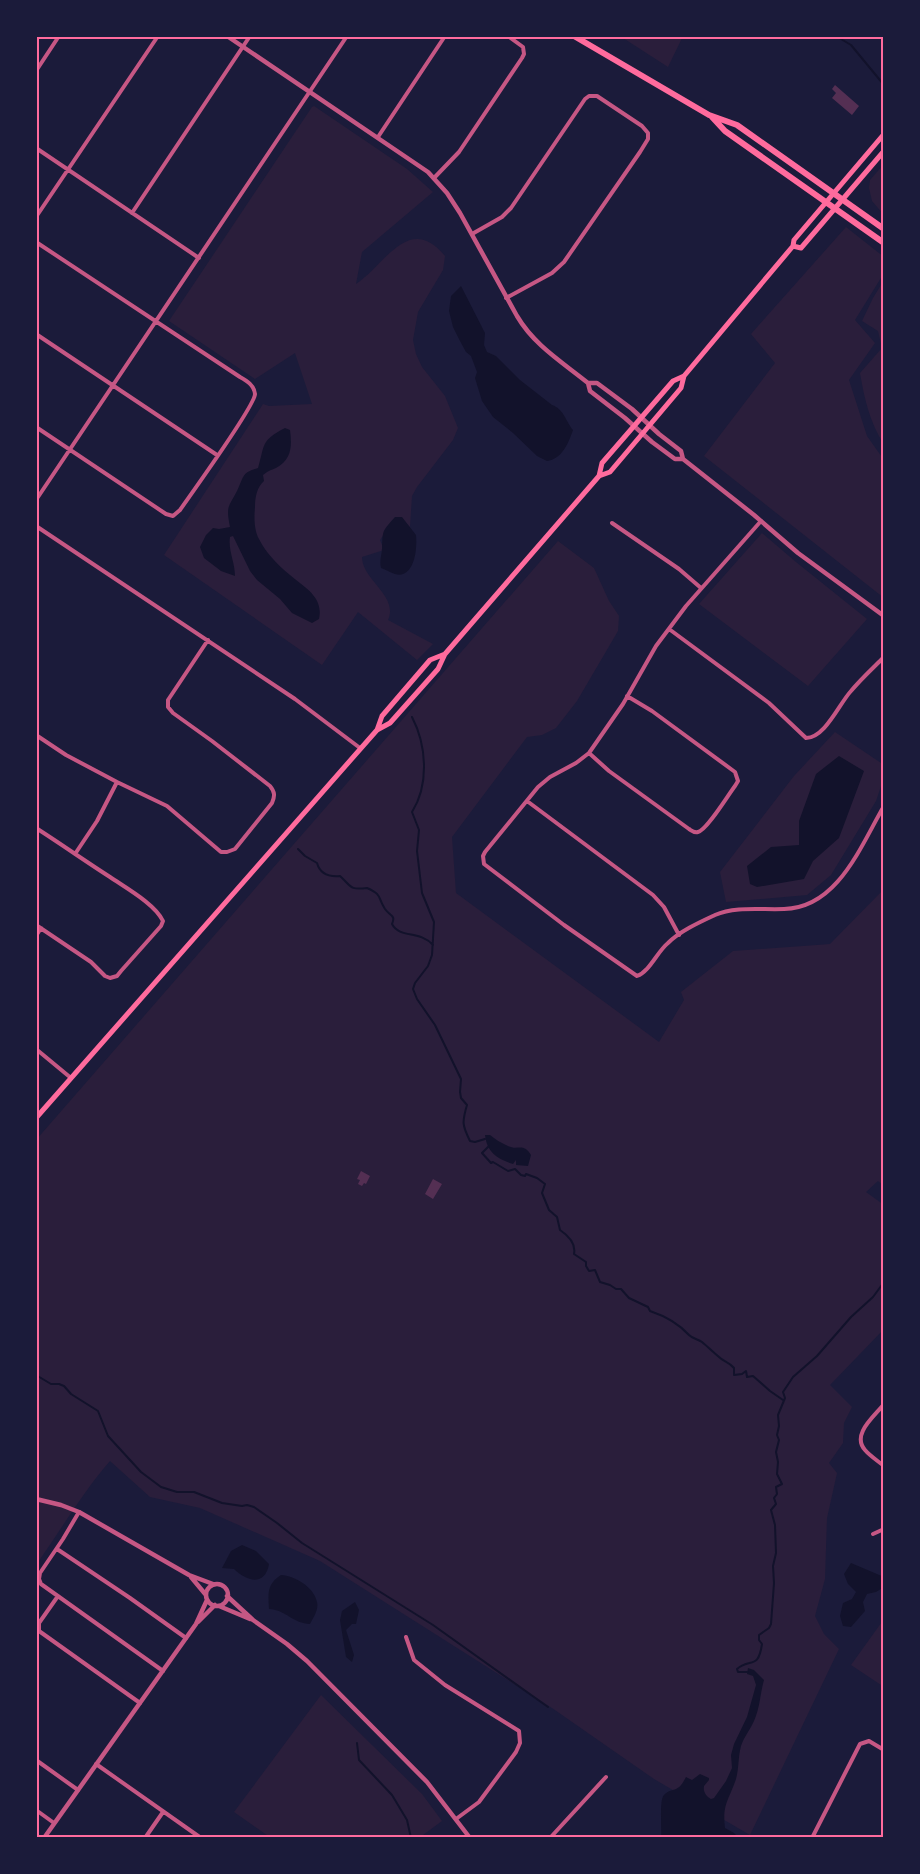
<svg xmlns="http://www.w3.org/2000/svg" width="920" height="1874" font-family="'Roboto Condensed',sans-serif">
	<rect width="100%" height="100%" fill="#1b1b3a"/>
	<!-- green -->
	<path fill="#2a1e3b" d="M620,36H683L668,67Z
		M314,106L407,169L433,192L362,252L356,284C385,265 409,212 445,256L443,270L418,312L413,340L416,354L422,367L445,396L458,428L453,440L417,487L412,496L410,527L398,517L390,525L380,540L384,550L362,557C362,580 399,596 388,620L433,644L417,660L358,612L322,665L164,555L263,404L269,406L312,404L295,353L255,379L169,321L312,107Z
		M884,164V215L872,201L869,188L870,180Z
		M846,227L884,257V273L855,320L875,343L849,380L867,436L884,460V598L704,456L775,363L751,334Z
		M884,280V444C870,424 864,397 860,373L882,348L878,331L862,321L873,298Z
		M762,533L796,562L867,619L808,686L699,604Z
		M558,541L594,568L609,601L619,616L618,631L577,701L556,728L542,735L527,737L452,837L456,893L659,1042L684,1000L681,992L733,951L830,944L884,889V1186L878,1181L866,1192L884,1205V1329L830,1385L852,1407L844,1423L843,1443L829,1463L837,1473L827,1518L825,1579L815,1616L824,1634L839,1649L750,1835L754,1838H750V1835L654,1779L552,1708L320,1561L200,1508L150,1497L110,1461C82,1493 61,1530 36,1565V1140Z
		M835,732L884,765V777L876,801L831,875L807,895L726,902L720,872L794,776Z
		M884,1619V1687L851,1665Z
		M321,1695L422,1794L442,1821L423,1835V1838H271L234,1812Z"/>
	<!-- water -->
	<path fill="#12122b" d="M461,286L485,333L484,345L487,352L496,356L520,380L552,405C564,409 566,422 573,430C568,444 562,459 547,461L537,456L513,433L493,417L482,401L475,378L477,372L471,356L466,352L460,341L453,327L449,311L451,296Z
		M285,428L290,430C292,446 292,459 276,468C271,470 268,471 263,475L264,481C257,487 255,497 255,507C254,517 254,530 259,539C266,553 278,565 290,575C304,587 324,597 319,619L312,623L292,613L280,599L257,580L250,571L233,536L230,537C228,551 235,562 235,576L221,571L204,558L200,547L206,535L213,528L219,529L230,527C226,506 228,508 237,491C244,477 241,473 258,468C265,445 260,441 285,428Z
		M395,517H402L416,535C417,546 416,569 403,574C397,577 387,570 381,568C379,560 382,555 382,548C383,529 382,532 395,517Z
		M839,756L864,771L839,838L813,861L804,879L757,887L750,884L747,866L771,847L799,845V821L816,774Z
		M485,1135H490C495,1139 501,1143 508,1146C518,1151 523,1142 531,1155L528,1166L516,1165V1160L513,1164C498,1159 487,1153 485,1135Z
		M242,1545L256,1551L269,1564C265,1587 246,1581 234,1569L222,1568L231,1551Z
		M851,1563L884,1577V1587L876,1592L867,1594L863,1602L865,1611L851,1627L843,1626L840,1616L843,1603L852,1599L856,1592L848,1584L844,1574Z
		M281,1575C295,1576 314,1587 317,1602C319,1610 313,1618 310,1624C294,1624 284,1609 269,1609C268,1593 267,1584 281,1575Z
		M355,1602L359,1610L356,1624H352L346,1630L354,1655L352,1662L346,1657L340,1620L342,1611Z
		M748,1668L754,1670L764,1680C760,1694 760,1708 754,1721C750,1730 744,1737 741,1746C738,1757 739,1768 736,1779C729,1800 722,1804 725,1828L734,1833L739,1838H661C662,1830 659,1799 664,1795C673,1786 677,1795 686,1777L692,1780L700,1774L709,1778V1780L704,1786C703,1792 706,1796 711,1799L714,1798L726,1781L732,1768L731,1755L734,1744L747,1717L756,1685L753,1676L747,1674Z"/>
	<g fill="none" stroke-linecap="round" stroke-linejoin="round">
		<!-- stream -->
		<path stroke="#12122b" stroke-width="2" d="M836,36L851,45L884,85
			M412,717C427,746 429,785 412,812L419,830L417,851L422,893L434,922L432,955L428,966L415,983L413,989L417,999L435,1025L461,1079L460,1092L461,1098L467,1105C462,1122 462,1125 470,1141L475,1142L485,1139
			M298,849L305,856L317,863C320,874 329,877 340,876C352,887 349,890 367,888C383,895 377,897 385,909C390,916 396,915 392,924C400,939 420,930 433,945
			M489,1146L482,1153L491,1163L493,1162L508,1171L515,1169L521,1175L525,1176L526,1174L537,1178L545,1184L542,1193L549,1210L557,1217L560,1230C569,1236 576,1244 574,1254L586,1262V1266L589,1271L595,1270L600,1282L610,1285L616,1289H621L629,1298L648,1307L650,1311C665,1316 679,1324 689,1335C693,1339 698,1339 702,1342C708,1347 713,1352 719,1357C724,1362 728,1361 734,1368V1375L742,1374L746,1371L747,1377L753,1376L770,1391L783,1400
			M36,1375L51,1384H59L64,1386L71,1394L98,1411L108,1436L141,1472L161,1487L177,1492H194L222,1503L242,1506L247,1505L254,1507L277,1523L302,1543L433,1625L548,1707
			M748,1672H738L737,1669C750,1657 758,1671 762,1644L759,1640V1635L769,1628L771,1624L774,1583L773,1566L776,1553L775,1525L771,1510L776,1504L774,1498L777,1494L776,1487L782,1484L777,1474L778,1462L776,1452L779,1440L777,1435L779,1426L778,1415L785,1398L783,1392L793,1377L817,1356L851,1317L873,1297L884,1282
			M357,1743L359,1760L392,1795L407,1820L411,1838"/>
	</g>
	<!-- building -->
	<path fill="#542f53" d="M835,85L859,106L852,115L832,98L836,93L832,89Z
		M361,1171L370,1176L366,1184L364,1183L362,1186L358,1184L360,1180L357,1179Z
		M433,1179L442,1184L433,1199L425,1194Z"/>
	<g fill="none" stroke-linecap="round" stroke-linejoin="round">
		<!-- minor -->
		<path stroke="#c65784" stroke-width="4" d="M36,71L59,36
			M378,137L445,36
			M36,148L199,258
			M434,178L459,152L522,58L524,54L523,47L508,36
			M132,213L250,36
			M36,217L158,36
			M472,234L502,217L511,208L585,99L589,96H597L642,126L648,133V139L640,152L564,262L552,273L506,298
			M36,242L240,377C247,381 254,385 255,394C255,406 191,494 180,510L173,516L166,514L36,427
			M36,334L217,455
			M36,500L347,36
			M761,521L686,606L656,646L623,704L589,753L576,763L550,777L538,787L485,852L483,856L484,864L564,925L637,976C650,971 657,952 668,943C680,931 700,922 715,915C735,906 762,910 784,909C838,908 861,845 884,806
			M612,523L679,569L701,588
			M36,526L295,699L360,748
			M669,629L769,703L806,738C825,738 839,704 851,691C861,679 873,668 884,657
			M36,735L66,755L117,782L167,806L221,852H227L235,849L272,803C275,796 275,792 270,786L212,741L173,713L168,707V700L208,640
			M589,753L609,771L689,829C692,831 694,833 698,832C707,830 728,795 735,786L738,781L735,772L652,711L627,696
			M527,801L653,895L664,907L679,935
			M36,828C61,844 85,861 110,877C126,888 155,904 163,921L161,926L121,971L117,976L110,978L105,976L91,962L36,925
			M75,854L97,821L117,782
			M36,936L41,928
			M36,1049L71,1078
			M884,1404C875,1416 851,1434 865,1450C870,1456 878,1461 884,1466
			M79,1512L63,1539L40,1573L39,1579L41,1584L163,1671
			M873,1534L884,1529
			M57,1549L130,1598L186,1638
			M58,1596L39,1623V1631L140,1703
			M406,1637L414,1660L445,1685L519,1731L520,1743L516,1752L479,1802L456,1819
			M36,1760L78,1790
			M96,1764L201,1838
			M36,1810L54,1823
			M145,1838L163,1812
			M550,1838L606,1777
			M812,1838L860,1744L869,1741L884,1750"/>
		<!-- tertiary -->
		<path stroke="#c65784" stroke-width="4.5" d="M227,36L428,172L447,193L460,213L517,316C534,345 562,362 588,383H597L632,409L659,434L681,451L683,459L754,515L798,553L884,616
			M588,383L590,391L625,418L652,442L675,459H683
			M36,1499L61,1505L79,1512L189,1575L213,1584
			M191,1577L206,1595
			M206 1595a11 11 0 1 1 22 0a11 11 0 1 1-22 0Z
			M227,1596L253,1620L287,1644L307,1661L427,1782L470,1838
			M219,1606L250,1619
			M198,1622L215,1605
			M44,1838L196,1624L207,1600"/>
		<!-- secondary -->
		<path stroke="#ff6b9d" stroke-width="5" d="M793,246L801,248L884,151
			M599,476L610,472L681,388L684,376L793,246L794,240L884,134
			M377,730L390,723L438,669L445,654L599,476L602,463L673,381L684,376
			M36,1118L377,730L382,716L430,660L445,654"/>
		<!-- primary -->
		<path stroke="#ff6b9d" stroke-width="6" d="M574,36L709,115L737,125L884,229
			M712,117L725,131L884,243"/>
	</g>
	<!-- border -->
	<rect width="920" height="1874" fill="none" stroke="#1b1b3a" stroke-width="75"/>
	<rect x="38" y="38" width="844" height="1798" fill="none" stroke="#ff6b9d" stroke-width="2"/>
</svg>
